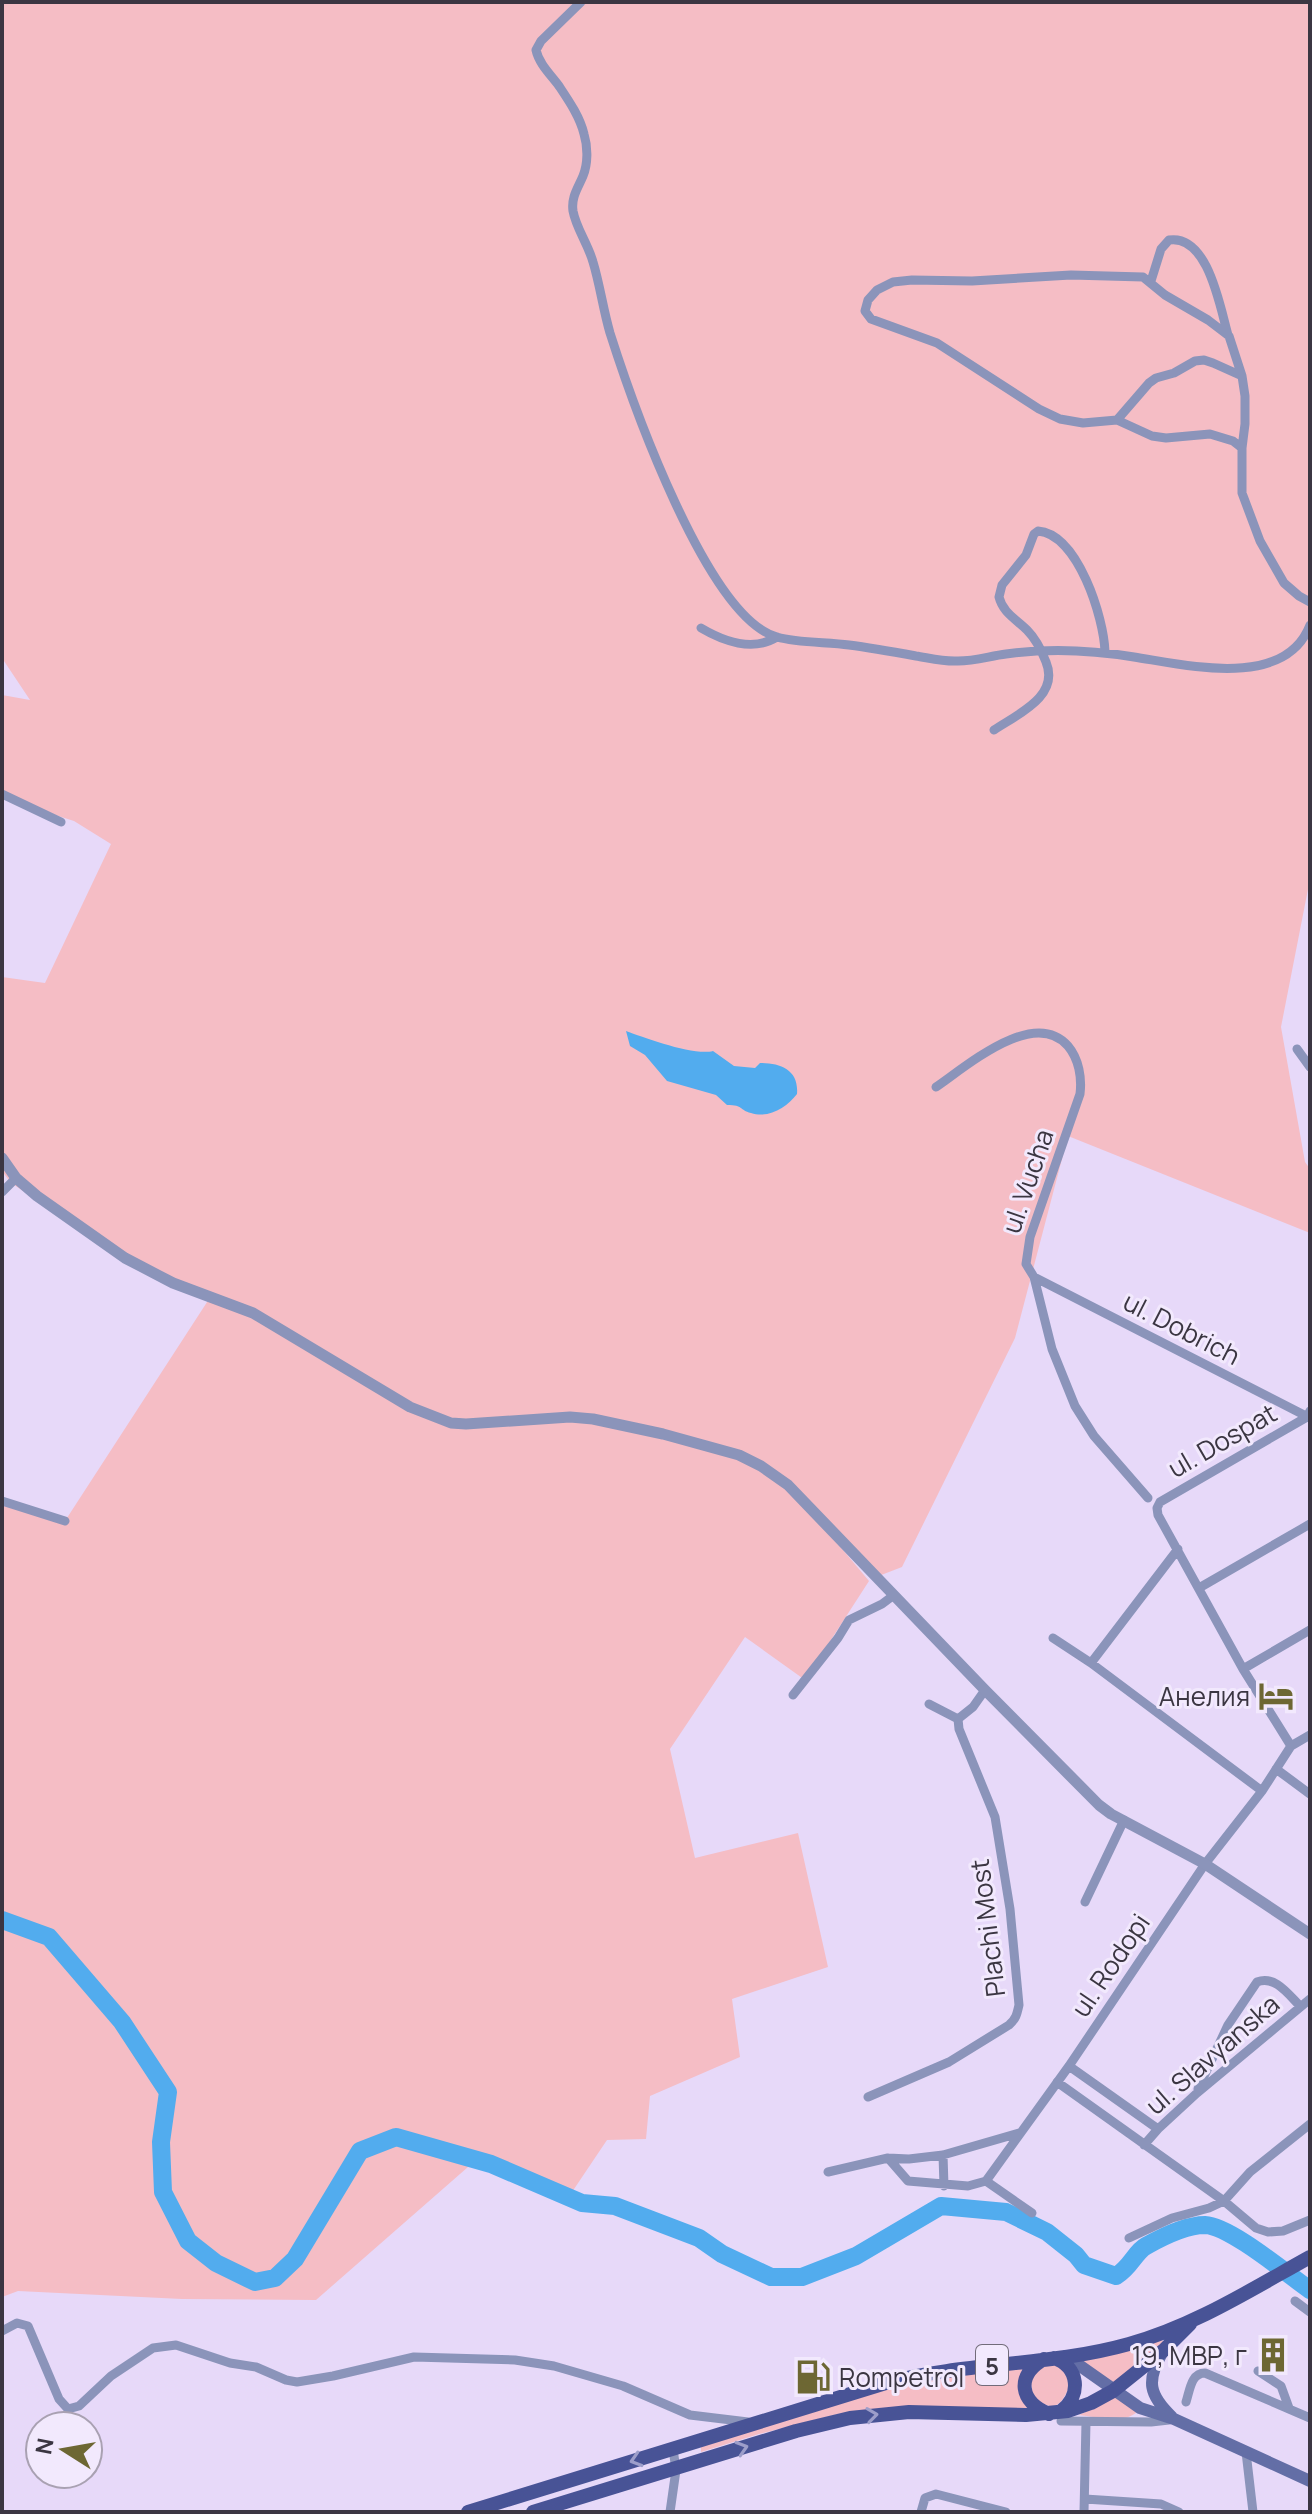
<svg xmlns="http://www.w3.org/2000/svg" width="1312" height="2514" font-family="Manrope,sans-serif">
	<rect width="100%" height="100%" fill="#e7d9f9"/>
	<!-- green -->
	<path fill="#f5bdc5" d="M2,2H1310V879L1281,1027L1305,1162L1310,1169V1233L1068,1136L1015,1338L902,1567L876,1577L807,1507L869,1581L805,1680L745,1637L670,1749L695,1858L798,1833L828,1967L732,1999L740,2057L650,2096L646,2139L607,2140L572,2192L484,2153L316,2300L182,2299L18,2291L2,2297V1499L65,1521L211,1296L107,1246L11,1183L2,1171V977L45,983L111,844L74,821L2,798V695L30,700L2,658Z
		M1162,2340L1164,2343L1114,2385L1080,2360Z
		M1046,2364L1060,2366L1071,2383C1061,2406 1055,2414 1033,2397L1030,2377Z
		M1026,2367L1030,2409L842,2413L759,2434L701,2452V2447L878,2390L931,2378Z
		M1116,2397L1137,2412C1124,2424 1096,2417 1079,2415Z"/>
	<!-- water -->
	<path fill="#52acee" d="M626,1031C645,1038 694,1056 713,1051L734,1066L755,1068L760,1063C781,1063 799,1070 797,1094C787,1107 769,1119 751,1113C739,1110 744,1105 727,1105L716,1095L667,1081L645,1055L630,1046Z"/>
	<g fill="none" stroke-linecap="round" stroke-linejoin="round">
		<!-- river -->
		<path stroke="#52acee" stroke-width="18" d="M2,1920L49,1937L122,2022L168,2092L161,2142L163,2192L188,2241L216,2263L255,2282L275,2278L295,2259L360,2151L396,2137L491,2164L582,2203L615,2206L699,2238L722,2254L771,2277H802L856,2256L941,2206L1006,2212L1047,2232L1076,2255L1084,2265L1116,2276C1131,2267 1135,2252 1146,2246C1162,2237 1186,2225 1205,2225C1230,2226 1287,2274 1310,2290"/>
		<!-- minor -->
		<path stroke="#8b94ba" stroke-width="9" d="M581,2L541,41L536,50C539,64 551,75 559,86C569,101 580,117 584,134C588,147 588,164 583,176C578,188 571,197 573,211C576,228 588,244 593,262C600,285 603,309 610,333C631,399 707,618 777,637C798,643 827,642 849,645C872,648 894,652 916,656C929,658 944,662 958,661C975,661 990,656 1006,654C1048,648 1092,650 1134,657C1186,665 1285,690 1310,625
			M1151,281L1161,249L1169,240C1208,234 1220,307 1228,335
			M1117,420L1149,383L1156,378L1174,373L1195,361L1204,360L1213,363L1242,376
			M1242,448L1245,424V396L1242,376L1229,336L1208,320L1165,295L1143,277L1071,275L972,281L912,280L893,282L877,290L868,300L865,311L871,319L937,343L1039,409L1060,419L1083,423L1117,420L1152,436L1166,438L1210,434L1233,441L1242,448V493L1260,541L1284,583L1299,596L1310,602
			M701,628C723,641 753,652 777,637
			M994,730C1018,714 1060,696 1046,662C1041,649 1036,639 1027,630C1016,619 1003,613 999,597L1002,585L1026,555L1034,534L1038,531C1078,534 1104,618 1105,652
			M2,794L61,822
			M1297,1049L1310,1067
			M936,1087C967,1066 1034,1007 1068,1046C1079,1059 1082,1078 1080,1094L1030,1237L1026,1264L1034,1277L1052,1349L1075,1406L1094,1436L1148,1498
			M2,1192L16,1178
			M1034,1277L1310,1418
			M2,1501L65,1521
			M1199,1588L1310,1524
			M1053,1638L1091,1663L1262,1791
			M1091,1663L1178,1549
			M1243,1669L1310,1630
			M793,1695L838,1638L849,1620L882,1604L894,1595
			M929,1704L958,1719L973,1707L985,1690
			M1291,1746L1243,1669L1158,1515L1157,1508L1160,1502L1307,1417L1310,1411
			M1276,1769L1310,1794
			M1085,1902L1124,1820
			M1069,2066L1158,2129
			M1057,2082L1224,2201L1256,2228L1268,2232L1283,2231L1310,2220
			M1198,2089L1228,2025L1257,1982C1275,1975 1288,1994 1300,2006
			M868,2097L949,2062L1009,2025C1016,2019 1017,2014 1019,2005L1010,1909L995,1817L959,1729L958,1719
			M1144,2145L1158,2129L1197,2093L1310,1999
			M943,2155L944,2186
			M888,2158L908,2181L968,2186L986,2181
			M828,2172L888,2158L909,2159L943,2155L1019,2133
			M1032,2213L986,2181L1069,2066L1205,1864L1262,1791L1291,1746L1310,1735
			M1129,2238L1172,2218L1209,2208L1224,2201L1250,2172L1310,2124
			M1295,2301L1310,2312
			M2,2331L17,2323L28,2326L59,2399L68,2409L79,2406L111,2376L153,2348L176,2345L230,2363L256,2367L286,2380L297,2382L333,2376L414,2357L515,2360L554,2366L623,2386L690,2415L748,2422
			M1258,2371L1281,2386L1289,2408
			M1186,2402C1190,2390 1191,2373 1205,2373L1310,2418
			M1061,2421L1151,2422L1169,2420
			M1246,2452L1253,2512
			M1085,2499L1161,2504L1179,2512
			M670,2512L676,2470L673,2449
			M921,2512L925,2498L936,2494L1006,2512
			M1084,2512L1086,2422"/>
		<!-- tertiary -->
		<path stroke="#8b94ba" stroke-width="11" d="M2,1158L16,1178L37,1196L125,1258L173,1283L253,1313L410,1407L451,1423L466,1424L570,1417L593,1419L663,1434L739,1455L761,1466L788,1485L985,1690L1099,1805L1111,1814L1205,1864L1310,1934"/>
		<!-- secondary -->
		<path stroke="#636ea6" stroke-width="12" d="M1162,2353C1146,2381 1149,2395 1172,2417
			M1066,2356L1140,2408L1174,2419L1310,2481"/>
		<!-- primary -->
		<path stroke="#485396" stroke-width="14" d="M1054,2358C1079,2367 1082,2395 1061,2411
			M1044,2359C1015,2376 1020,2402 1049,2414
			M468,2512L889,2382C968,2362 1051,2366 1129,2344C1194,2326 1252,2289 1310,2257
			M533,2512L796,2431L850,2418L909,2412L1026,2415L1068,2411L1091,2403L1113,2391L1164,2350L1190,2324"/>
	</g>
	<!-- one-way arrows -->
	<defs><path id="oneway-chevron" d="M-2-3.5L2.5 0L-2 3.5" fill="none" stroke-width="1.6" stroke-linecap="round" stroke-linejoin="round" transform="scale(2)"/></defs>
	<g stroke="#9d9eca">
		<use href="#oneway-chevron" transform="translate(872 2415) rotate(-8)"/>
		<use href="#oneway-chevron" transform="translate(742 2448) rotate(-17)"/>
		<use href="#oneway-chevron" transform="translate(636 2460) rotate(163)"/>
	</g>
	<!-- icons -->
	<defs>
		<g id="hotel-bare" transform="scale(2.76)"><path d="M-6-4.5h1.5V1H6V5H4.5V3h-9V5H-6ZM-4 0a1.8 1.8 0 1 1 3.6 0ZM.5 0V-2.5h3Q6-2.5 6 0Z" fill="#6d6733" stroke="#f2e9fd" stroke-width="2.5" paint-order="stroke"/></g>
		<g id="building-bare" transform="scale(2.76)"><path d="M-4-6H4V6H1V3H-1V6H-4ZM-2.5-4.3h1.7v1.8h-1.7ZM.8-4.3h1.7v1.8H.8ZM-2.5-1h1.7V.8h-1.7ZM.8-1h1.7V.8H.8Z" fill="#6d6733" stroke="#f2e9fd" stroke-width="2.5" paint-order="stroke"/></g>
		<g id="fuel-bare" transform="scale(2.76)"><path d="M-5.5-6h7V0h2V4h1.3V-2.5L3-4.5l.8-.8L6-3V5H2.5V1h-1V6h-7ZM-4.2-4.7v3.2H.2V-4.7Z" fill="#6d6733" stroke="#f2e9fd" stroke-width="2.5" paint-order="stroke"/></g>
	</defs>
	<g fill-rule="evenodd">
		<use href="#hotel-bare" x="1276" y="1696"/>
		<use href="#building-bare" x="1273" y="2355"/>
		<use href="#fuel-bare" x="813" y="2377"/>
	</g>
	<g text-anchor="middle" dominant-baseline="central" stroke-width="6" stroke-linejoin="round" paint-order="stroke">
		<!-- shield labels -->
		<rect fill="#f2e9fd" stroke="#726c7a" stroke-width="2" x="976" y="2345" width="32" height="40" rx="6"/>
		<g font-size="24" font-weight="bold" fill="#3b3642">
			<text x="992" y="2365">5</text>
		</g>
		<!-- street labels -->
		<g font-size="26" fill="#3b3642" stroke="#f2e9fd">
			<text transform="translate(1027 1181) rotate(-71)">ul. Vucha</text>
			<text transform="translate(1182 1328) rotate(27)">ul. Dobrich</text>
			<text transform="translate(1222 1440) rotate(-30)">ul. Dospat</text>
			<text transform="translate(987 1928) rotate(-97)">Plachi Most</text>
			<text transform="translate(1110 1965) rotate(-56)">ul. Rodopi</text>
			<text transform="translate(1212 2054) rotate(-41)">ul. Slavyanska</text>
		</g>
		<!-- poi labels -->
		<g font-size="26" fill="#3b3642" stroke="#f2e9fd" text-anchor="end">
			<text x="1250" y="1696">Анелия</text>
			<text x="1247" y="2355">19, МВР, г</text>
			<text x="839" y="2377" text-anchor="start">Rompetrol</text>
		</g>
	</g>
	<!-- border -->
	<rect width="1312" height="2514" fill="none" stroke="#3b3642" stroke-width="8"/>
	<!-- north arrow -->
	<g transform="translate(64 2450) rotate(281)"><circle r="38" fill="#f2e9fd" stroke="#a9a1b2" stroke-width="2"/>
	<path d="M0-6L14 30L0 20L-14 30Z" fill="#6d6733"/>
	<text y="-12" font-size="22" font-weight="bold" text-anchor="middle" fill="#3b3642">N</text>
	</g>
</svg>
